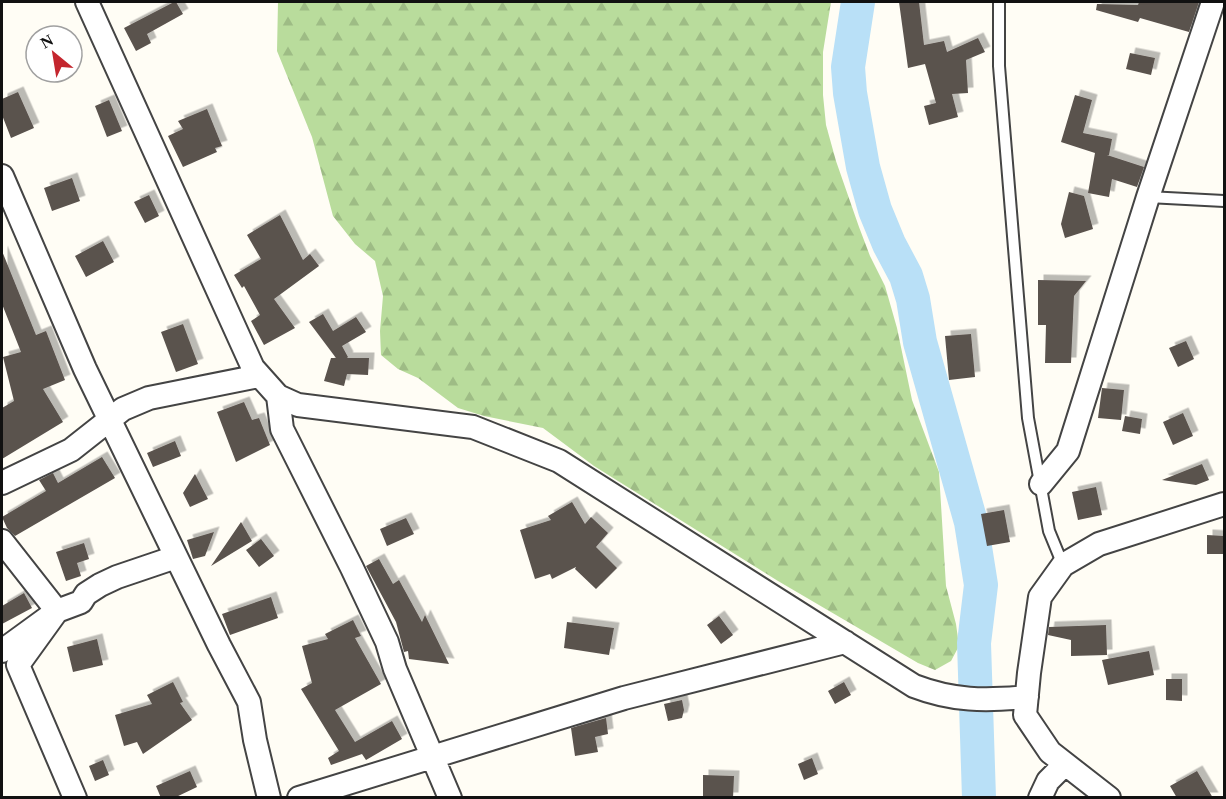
<svg xmlns="http://www.w3.org/2000/svg" width="1226" height="799" font-family="'Times New Roman',serif">
	<defs>
		<pattern id="forest-firs" width="22" height="20" patternUnits="userSpaceOnUse" patternTransform="scale(1.5)"><rect width="22" height="20" fill="#b9dc9c"/><path d="M5 1l3.5 6h-7zM16 11l3.5 6h-7z" fill="#9ebc85"/></pattern>
		<filter id="shadow"><feDropShadow dx="5.5" dy="-5.5" stdDeviation="0" flood-color="#0004"/></filter>
	</defs>
	<rect width="100%" height="100%" fill="#fffdf5"/>
	<!-- forest -->
	<path fill="url(#forest-firs)" d="M278,2H831L823,52V95L826,125L836,161L859,227L870,256L885,286L897,328L912,400L939,472L946,586L956,624L959,646L951,661L935,670L918,663L778,581L594,466L543,428L484,416L458,408L418,378L398,369L381,355L380,331L383,296L375,261L355,244L333,216L312,137L277,51Z"/>
	<g fill="none" stroke-linecap="round" stroke-linejoin="round">
		<!-- river -->
		<path stroke="#b9e0f7" stroke-width="34" d="M858,2L848,67L850,93L863,167L875,210L889,244L906,276L913,299L920,342L971,522L981,585L974,643L979,798"/>
	</g>
	<!-- building -->
	<path fill="#5a524d" filter="url(#shadow)" d="M174,2H176L183,14L147,34L151,43L136,51L124,28Z
		M899,2H919L924,45L944,41L947,52L978,38L985,52L966,60L968,93L952,94L958,117L929,125L924,106L936,103L925,64L908,68Z
		M1139,2H1199L1189,32L1140,18L1138,22L1096,10L1097,4L1138,5Z
		M1130,53L1155,58L1151,75L1126,69Z
		M18,92L34,128L11,138L2,115V99Z
		M1075,95L1092,100L1083,133L1112,139L1109,155H1107L1144,167L1137,187L1112,179L1109,197L1088,193L1095,153L1061,142Z
		M109,100L122,131L107,137L95,106Z
		M207,109L222,146L215,148L217,152L183,167L168,136L183,129L178,121Z
		M72,178L80,201L52,211L44,188Z
		M1069,192L1084,196L1093,229L1065,238L1061,224Z
		M149,195L159,216L145,223L134,202Z
		M280,215L303,260L310,254L319,266L274,299L295,328L264,345L251,321L260,315L244,286L242,288L234,275L261,259L247,235Z
		M103,241L114,262L86,277L75,256Z
		M2,251L36,335L46,331L65,380L43,389L63,422L2,459V408L14,401L3,357L21,352L2,304Z
		M1038,280L1086,281L1074,296L1071,363H1045L1046,325H1038Z
		M323,314L333,331L356,317L366,332L342,346L348,357L347,358H369L368,375L347,374L344,386L324,381L331,358H336L309,322Z
		M183,324L198,364L176,372L161,332Z
		M971,334L975,377L949,380L945,336Z
		M1186,341L1194,359L1178,367L1169,348Z
		M1102,388L1124,390L1121,420L1098,418Z
		M244,402L252,420L259,418L270,445L236,462L217,412Z
		M1183,413L1193,436L1173,445L1163,422Z
		M1125,416L1142,419L1140,434L1122,431Z
		M175,441L181,456L153,467L147,453Z
		M102,457L115,478L15,536L7,528L2,517L46,491L39,480L53,473L58,483Z
		M1202,464L1209,480L1196,485L1162,480Z
		M195,474L208,499L190,507L183,493Z
		M1096,487L1102,515L1078,520L1072,492Z
		M572,502L585,524L591,517L608,533L596,547L617,568L596,589L575,569L576,567L552,579L550,574L535,579L520,530L551,520L548,516Z
		M1004,510L1010,542L987,546L981,514Z
		M406,518L414,534L387,546L380,529Z
		M241,522L252,541L211,566Z
		M214,532L205,556L193,559L187,540Z
		M1207,535L1224,536V554H1207Z
		M261,539L274,556L259,567L246,550Z
		M84,543L89,559L77,563L81,576L66,581L56,552Z
		M379,559L393,584L399,580L422,622L425,615L449,664L409,659L408,651L404,652L396,622L366,566Z
		M24,593L32,608L2,624V606Z
		M271,597L278,618L230,635L222,614Z
		M719,616L733,635L721,644L707,625Z
		M353,620L361,636L355,638L381,684L335,710L355,742L392,721L402,739L366,760L362,754L331,765L328,758L339,751L301,689L312,683L302,646L328,639L325,634Z
		M567,622L614,628L609,655L564,648Z
		M1106,625L1107,655L1071,656V640L1048,635L1049,627Z
		M97,639L103,665L73,672L67,647Z
		M1149,651L1154,675L1108,685L1102,660Z
		M1166,679H1182V701L1166,700Z
		M173,682L183,702L180,703L192,720L143,754L137,742L124,746L115,715L152,704L147,695Z
		M844,682L851,695L835,704L828,691Z
		M682,700L684,710L682,718L668,721L664,704Z
		M606,718L608,734L595,737L598,752L575,756L571,728Z
		M812,758L818,774L804,780L798,764Z
		M103,760L109,775L95,781L89,766Z
		M190,771L197,787L174,798H161L156,786Z
		M1197,771L1213,798H1177L1170,786Z
		M703,775L734,776L733,798H703Z"/>
	<g fill="none" stroke-linecap="round" stroke-linejoin="round">
		<!-- service casing -->
		<g stroke="#444" stroke-width="14">
			<path id="service" d="M999,2V66L1028,418L1049,531L1063,565
				M1148,197L1224,201"/>
		</g>
		<!-- minor casing -->
		<g stroke="#444" stroke-width="26">
			<path id="minor" d="M87,2L253,368L278,396L298,405L473,427L559,461L914,686C953,701 985,701 1027,697
				M2,176L85,369L219,645L249,702L255,740L269,798
				M278,396L282,429L352,568L387,642L395,669L450,798
				M2,483L71,450L123,409L149,398L259,376
				M1041,484L1068,451L1148,197L1213,2
				M2,541L57,611L18,665L75,798
				M2,651L57,611L81,602L86,594L100,585L117,577L176,557
				M299,798L624,698L845,642
				M1040,798L1048,781L1065,764
				M1109,798L1050,752L1025,715L1029,673L1040,597L1063,565L1099,544L1224,504"/>
		</g>
		<!-- service -->
		<use href="#service" stroke="#fff" stroke-width="10"/>
		<!-- minor -->
		<use href="#minor" stroke="#fff" stroke-width="22"/>
	</g>
	<!-- border -->
	<rect width="1226" height="799" fill="none" stroke="#111111" stroke-width="6"/>
	<!-- north arrow -->
	<g transform="translate(54 54) rotate(330)"><circle r="28" fill="#ffffff" stroke="#a0a0a0" stroke-width="1.5"/>
	<path d="M0-4.5L10 22L0 15L-10 22Z" fill="#c4262e"/>
	<text y="-9" font-size="16" font-weight="bold" text-anchor="middle" fill="#111111">N</text>
	</g>
</svg>
